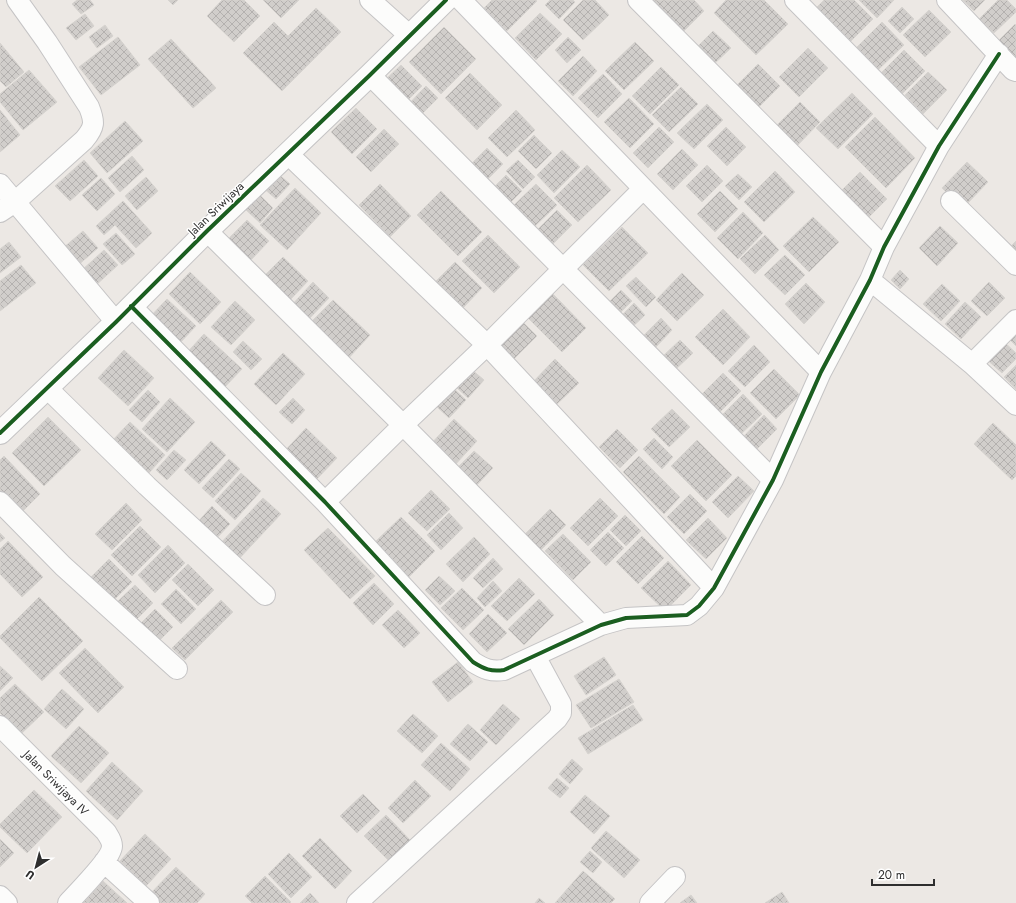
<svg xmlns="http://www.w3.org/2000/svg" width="1016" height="903" font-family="Jost,sans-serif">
	<defs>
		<pattern id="building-cross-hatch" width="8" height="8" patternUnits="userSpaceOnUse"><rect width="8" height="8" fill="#d1cecb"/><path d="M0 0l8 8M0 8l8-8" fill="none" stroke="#b4b1af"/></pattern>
	</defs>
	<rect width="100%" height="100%" fill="#ece8e4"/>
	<!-- building -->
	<path fill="url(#building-cross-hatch)" stroke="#d7d4d0" d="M77,0H90L94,5L81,14L72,4Z
		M168,0H178L173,5Z
		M222,0H244L260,16L234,42L207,16Z
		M263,0H299L281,18Z
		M492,0H535L537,1L507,31L484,8Z
		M550,0H573L575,2L559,19L545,5Z
		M583,0H595L609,15L583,40L563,20Z
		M640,0H694L704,11L678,37Z
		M726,0H764L788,24L756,55L714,13Z
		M824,0H854L873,19L848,44L814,10Z
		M859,0H894L877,18Z
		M963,0H985L974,11Z
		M998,0H1007L1016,9V12L994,33L979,19Z
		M902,7L914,19L900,33L888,21Z
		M316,8L341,32L282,91L243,53L274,22L288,36Z
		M929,10L951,32L925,57L903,35Z
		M540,13L562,34L536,60L515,38Z
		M85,14L94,26L76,40L66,28Z
		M882,22L904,45L878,70L856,48Z
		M1015,24L1016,25V59L998,41Z
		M105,25L113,36L97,48L89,37Z
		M444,27L476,59L441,94L409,62Z
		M713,31L731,48L713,65L696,48Z
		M118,37L140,65L101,95L79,67Z
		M568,37L581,50L567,63L555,50Z
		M171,39L216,88L193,108L148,59Z
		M635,42L654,61L624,90L605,71Z
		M0,43L24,72L6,87L0,81Z
		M808,48L828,68L799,97L779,77Z
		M904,50L925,71L900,96L879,75Z
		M583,56L597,71L573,96L558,81Z
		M758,64L780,86L756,110L734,88Z
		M401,65L422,86L405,103L383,82Z
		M661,67L679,85L650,114L632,96Z
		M29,70L57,102L23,130L0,102V94Z
		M928,72L947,90L923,114L905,95Z
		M470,73L502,105L477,130L445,98Z
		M603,74L622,94L598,118L578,98Z
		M426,86L438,98L416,120L405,108Z
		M681,87L698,104L669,132L652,115Z
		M852,93L873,114L838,149L816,128Z
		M629,98L654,124L630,148L604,122Z
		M800,102L820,122L794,149L774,128Z
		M707,104L723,120L694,149L677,133Z
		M356,108L377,129L352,154L331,132Z
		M0,110L20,135L0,152Z
		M516,110L535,130L507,157L488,138Z
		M875,117L915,158L886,188L845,147Z
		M125,121L143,141L107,173L90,153Z
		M659,127L674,142L648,168L633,153Z
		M726,127L746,147L727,166L707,146Z
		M384,129L399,144L371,172L356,157Z
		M534,135L552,153L536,169L518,151Z
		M487,148L503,164L486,181L470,165Z
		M682,149L698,165L673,190L657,174Z
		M562,150L580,167L554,193L537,175Z
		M132,156L144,170L120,192L108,178Z
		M84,160L98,176L70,201L55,186Z
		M518,160L535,177L523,189L506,171Z
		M967,162L988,182L963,208L942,188Z
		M587,165L611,190L578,222L554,198Z
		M707,165L723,181L702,202L686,186Z
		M775,171L795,192L764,222L744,202Z
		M276,172L290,184L276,199L262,187Z
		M860,172L887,199L866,220L839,193Z
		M738,174L752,187L739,200L725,186Z
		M506,175L522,191L508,205L492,189Z
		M146,177L158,191L137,210L125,196Z
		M101,178L115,194L97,211L82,195Z
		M380,184L411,216L390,237L359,205Z
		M536,184L557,205L534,227L513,206Z
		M295,188L321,213L287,250L260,225Z
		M441,191L482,232L458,256L417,215Z
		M720,191L738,209L715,232L697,214Z
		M259,194L273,208L260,223L245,209Z
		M123,201L152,233L136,248L115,225L104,235L96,226Z
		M557,210L572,225L548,249L533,234Z
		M743,212L763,233L738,259L717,238Z
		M813,217L839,242L809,272L783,246Z
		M247,220L269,241L250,261L227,240Z
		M940,226L958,243L937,266L919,248Z
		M622,227L648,253L609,291L583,265Z
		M83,231L98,248L77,266L62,249Z
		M116,233L135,254L122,265L103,244Z
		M488,235L520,267L494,293L462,261Z
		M765,235L779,250L755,274L740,259Z
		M1016,241V251L1011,246Z
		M9,242L21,257L0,273V249Z
		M104,250L118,265L95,286L81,271Z
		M785,255L805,275L785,295L764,275Z
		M283,257L308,281L288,302L262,278Z
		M455,262L482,288L461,310L434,283Z
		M21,265L36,283L0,311V281Z
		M900,270L909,279L900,289L891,280Z
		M190,272L221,302L200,324L169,294Z
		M682,273L704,295L677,321L656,300Z
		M636,277L656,297L646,307L626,286Z
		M313,282L329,298L306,322L290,307Z
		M989,282L1005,298L987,316L971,301Z
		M806,283L825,302L804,324L785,304Z
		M942,284L960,301L941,321L923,304Z
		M621,290L632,301L616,317L605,306Z
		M553,294L586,328L562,352L528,318Z
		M167,299L196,326L177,346L148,319Z
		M333,300L370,335L345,362L307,326Z
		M235,301L255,320L231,345L211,327Z
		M965,302L981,317L961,339L945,324Z
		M634,303L645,315L629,330L618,319Z
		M723,309L750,337L723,365L695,337Z
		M661,318L672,330L654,349L642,337Z
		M522,321L537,336L512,361L497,346Z
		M1016,333V346L1010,340Z
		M204,334L242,369L220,392L183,357Z
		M680,340L693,353L676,369L663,356Z
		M1002,340L1016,353V359L1002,373L985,358Z
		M243,341L262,359L251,370L233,352Z
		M754,345L770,362L745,387L728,371Z
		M124,350L154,378L128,406L98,378Z
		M283,353L305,374L276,405L254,384Z
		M555,359L579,383L555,406L532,383Z
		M1016,365V389L1004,377Z
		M471,369L484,380L468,398L455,386Z
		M774,369L800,395L776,419L750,393Z
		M723,373L741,391L719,413L701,395Z
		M452,387L466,400L449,418L435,405Z
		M148,390L160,402L142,422L129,410Z
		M743,394L762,414L740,435L721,416Z
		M170,398L195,422L167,452L142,429Z
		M293,398L305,410L292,424L279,412Z
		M672,409L690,427L669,447L651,429Z
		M764,415L777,429L756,450L743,437Z
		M48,417L81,450L44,486L12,453Z
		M454,419L477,441L453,467L430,445Z
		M130,422L165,455L148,474L112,441Z
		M993,423L1016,445V476L1012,480L974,444Z
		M306,428L337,458L312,484L281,455Z
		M617,429L638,450L620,468L599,447Z
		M654,438L673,457L662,469L643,449Z
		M697,440L732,475L706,501L671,466Z
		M211,441L226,455L199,484L184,470Z
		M174,450L186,460L167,480L156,470Z
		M474,451L493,468L474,488L455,470Z
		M4,456L40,494L20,514L0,493V460Z
		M639,456L680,497L664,514L623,472Z
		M229,459L240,469L213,498L202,488Z
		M241,473L261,491L235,520L215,501Z
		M738,476L754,491L728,518L712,502Z
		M431,490L450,509L427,531L408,513Z
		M690,494L707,511L684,534L667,517Z
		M263,498L281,514L236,562L218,546Z
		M600,498L618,516L588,546L570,528Z
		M126,503L142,520L112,550L95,534Z
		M212,506L230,524L214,541L196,524Z
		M550,509L566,525L540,551L524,535Z
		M449,513L463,528L441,550L427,535Z
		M625,515L641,531L626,546L610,530Z
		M401,517L435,551L409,577L375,542Z
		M708,518L727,538L706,559L686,540Z
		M140,526L161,547L132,576L111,555Z
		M328,528L375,576L350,599L304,550Z
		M608,532L624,548L606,566L590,550Z
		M0,533L5,538L0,542Z
		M563,534L591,562L573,580L545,551Z
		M642,536L664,558L638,584L616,562Z
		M474,537L490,554L463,582L446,564Z
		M8,541L43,577L22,597L0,574V549Z
		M168,545L185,563L155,593L138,575Z
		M493,558L503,569L483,588L473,578Z
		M109,559L132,582L113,601L90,578Z
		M668,561L691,585L665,611L641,588Z
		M188,564L214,590L198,606L172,580Z
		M439,576L455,591L440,605L425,590Z
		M519,578L535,594L507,621L491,606Z
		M493,581L502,591L485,607L477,598Z
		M374,583L394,604L373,625L353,603Z
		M135,585L153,603L133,623L115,604Z
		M462,588L484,610L463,630L441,608Z
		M176,589L196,609L181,624L161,604Z
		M39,597L83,641L42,681L0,638V636Z
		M539,599L554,615L524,645L508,629Z
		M221,600L233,612L185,660L172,648Z
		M155,609L173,627L156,644L138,626Z
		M398,610L420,633L404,648L382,625Z
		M488,614L507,633L487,652L469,634Z
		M85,648L124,687L98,713L59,673Z
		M604,657L616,675L586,695L574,676Z
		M458,662L473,682L448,702L432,682Z
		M0,666L13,678L0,691Z
		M619,679L634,702L591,728L576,705Z
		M15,684L44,712L21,734L0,713V698Z
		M62,689L84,709L66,729L44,709Z
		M503,704L520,719L496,745L480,730Z
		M633,705L643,720L588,754L578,738Z
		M413,714L438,736L422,753L397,731Z
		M468,724L488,742L470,761L450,744Z
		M79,726L109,753L81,783L51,756Z
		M441,743L470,769L450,791L421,765Z
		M572,759L583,769L570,784L559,774Z
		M112,762L143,791L117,820L86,791Z
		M557,778L569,788L560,798L548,788Z
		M415,780L431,796L403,823L388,808Z
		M34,790L62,817L27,853L0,827V824Z
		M363,794L380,811L357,833L340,816Z
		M585,795L610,816L594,834L570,812Z
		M386,815L411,841L390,862L364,836Z
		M606,831L640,860L624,878L591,848Z
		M145,834L171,859L146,886L120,861Z
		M320,838L352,871L335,889L302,856Z
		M0,839L14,853L0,867Z
		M590,851L602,862L593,873L580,862Z
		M289,853L312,877L291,898L268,874Z
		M176,867L205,894L197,903H159L150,894Z
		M583,871L615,899L611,903H555Z
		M265,876L291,902L290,903H252L245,896Z
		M103,881L127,903H83Z
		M782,892L789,903H765Z
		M310,893L319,903H300Z
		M691,895L697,903H680Z
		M539,898L545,903H535Z"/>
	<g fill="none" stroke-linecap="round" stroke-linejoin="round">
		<!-- street casing -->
		<g stroke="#c5c4c5" stroke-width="22">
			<path id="street" d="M370,0L410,36
				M461,0L821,372
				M638,0L884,247
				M795,0L939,146
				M947,0L1013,70L1016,71
				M370,75L773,480
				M288,154L487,345L714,588
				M0,184L116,322
				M951,201L1016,265
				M0,212L15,202L84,140C95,127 95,122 89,107L47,42L17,0
				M207,231L403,425L601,625
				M870,280L972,364L1016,405
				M131,306L325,502L473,662C484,669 491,672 504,670L601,625L626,618L687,615L699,606L714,588L773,480L821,372L870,280L884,247L939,146L999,54
				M972,364L1016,320
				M47,388L147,486L265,595
				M0,502L63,566L177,669
				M325,502L403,425L487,345L643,189
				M0,726L106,832C109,837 112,840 112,846C112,858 77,893 68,903
				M104,862L149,903
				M0,896L7,903
				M357,903L557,719L561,713V704L535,656
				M650,903L675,877"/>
		</g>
		<!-- secondary casing -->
		<g stroke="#c5c4c5" stroke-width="24">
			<path id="secondary" d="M0,433L116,322L207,231L370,75L446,0"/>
		</g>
		<!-- street -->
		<use href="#street" stroke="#fcfcfb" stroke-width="20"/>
		<!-- secondary -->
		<use href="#secondary" stroke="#fcfcfb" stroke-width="22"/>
		<!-- cycleway casing -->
		<g stroke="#fff" stroke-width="6">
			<path id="cycleway" d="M131,306L325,502L473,662C484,669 491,672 504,670L601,625L626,618L687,615L699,606L714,588L773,480L821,372L870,280L884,247L939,146L999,54
				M0,433L116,322L207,231L370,75L446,0"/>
		</g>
		<!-- cycleway -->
		<use href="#cycleway" stroke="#1b5e20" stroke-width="4"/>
	</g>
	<g text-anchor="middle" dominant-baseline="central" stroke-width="3" stroke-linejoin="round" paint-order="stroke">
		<!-- street labels -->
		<g font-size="12" fill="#2e2e2e" stroke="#fff">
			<text transform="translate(216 209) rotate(-44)">Jalan Sriwijaya</text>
			<text transform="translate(56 783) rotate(45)">Jalan Sriwijaya IV</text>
		</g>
	</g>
	<!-- north arrow -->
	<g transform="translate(36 867) rotate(216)" stroke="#ffffff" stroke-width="3" paint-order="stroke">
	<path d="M0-3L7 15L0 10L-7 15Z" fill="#2e2e2e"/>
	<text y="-6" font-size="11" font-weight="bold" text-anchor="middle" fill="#2e2e2e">U</text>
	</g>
	<!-- scale -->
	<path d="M872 879v6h62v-6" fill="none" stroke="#2e2e2e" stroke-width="2"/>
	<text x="878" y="879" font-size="12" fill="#2e2e2e" stroke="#ffffff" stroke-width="3" paint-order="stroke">20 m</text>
</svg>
